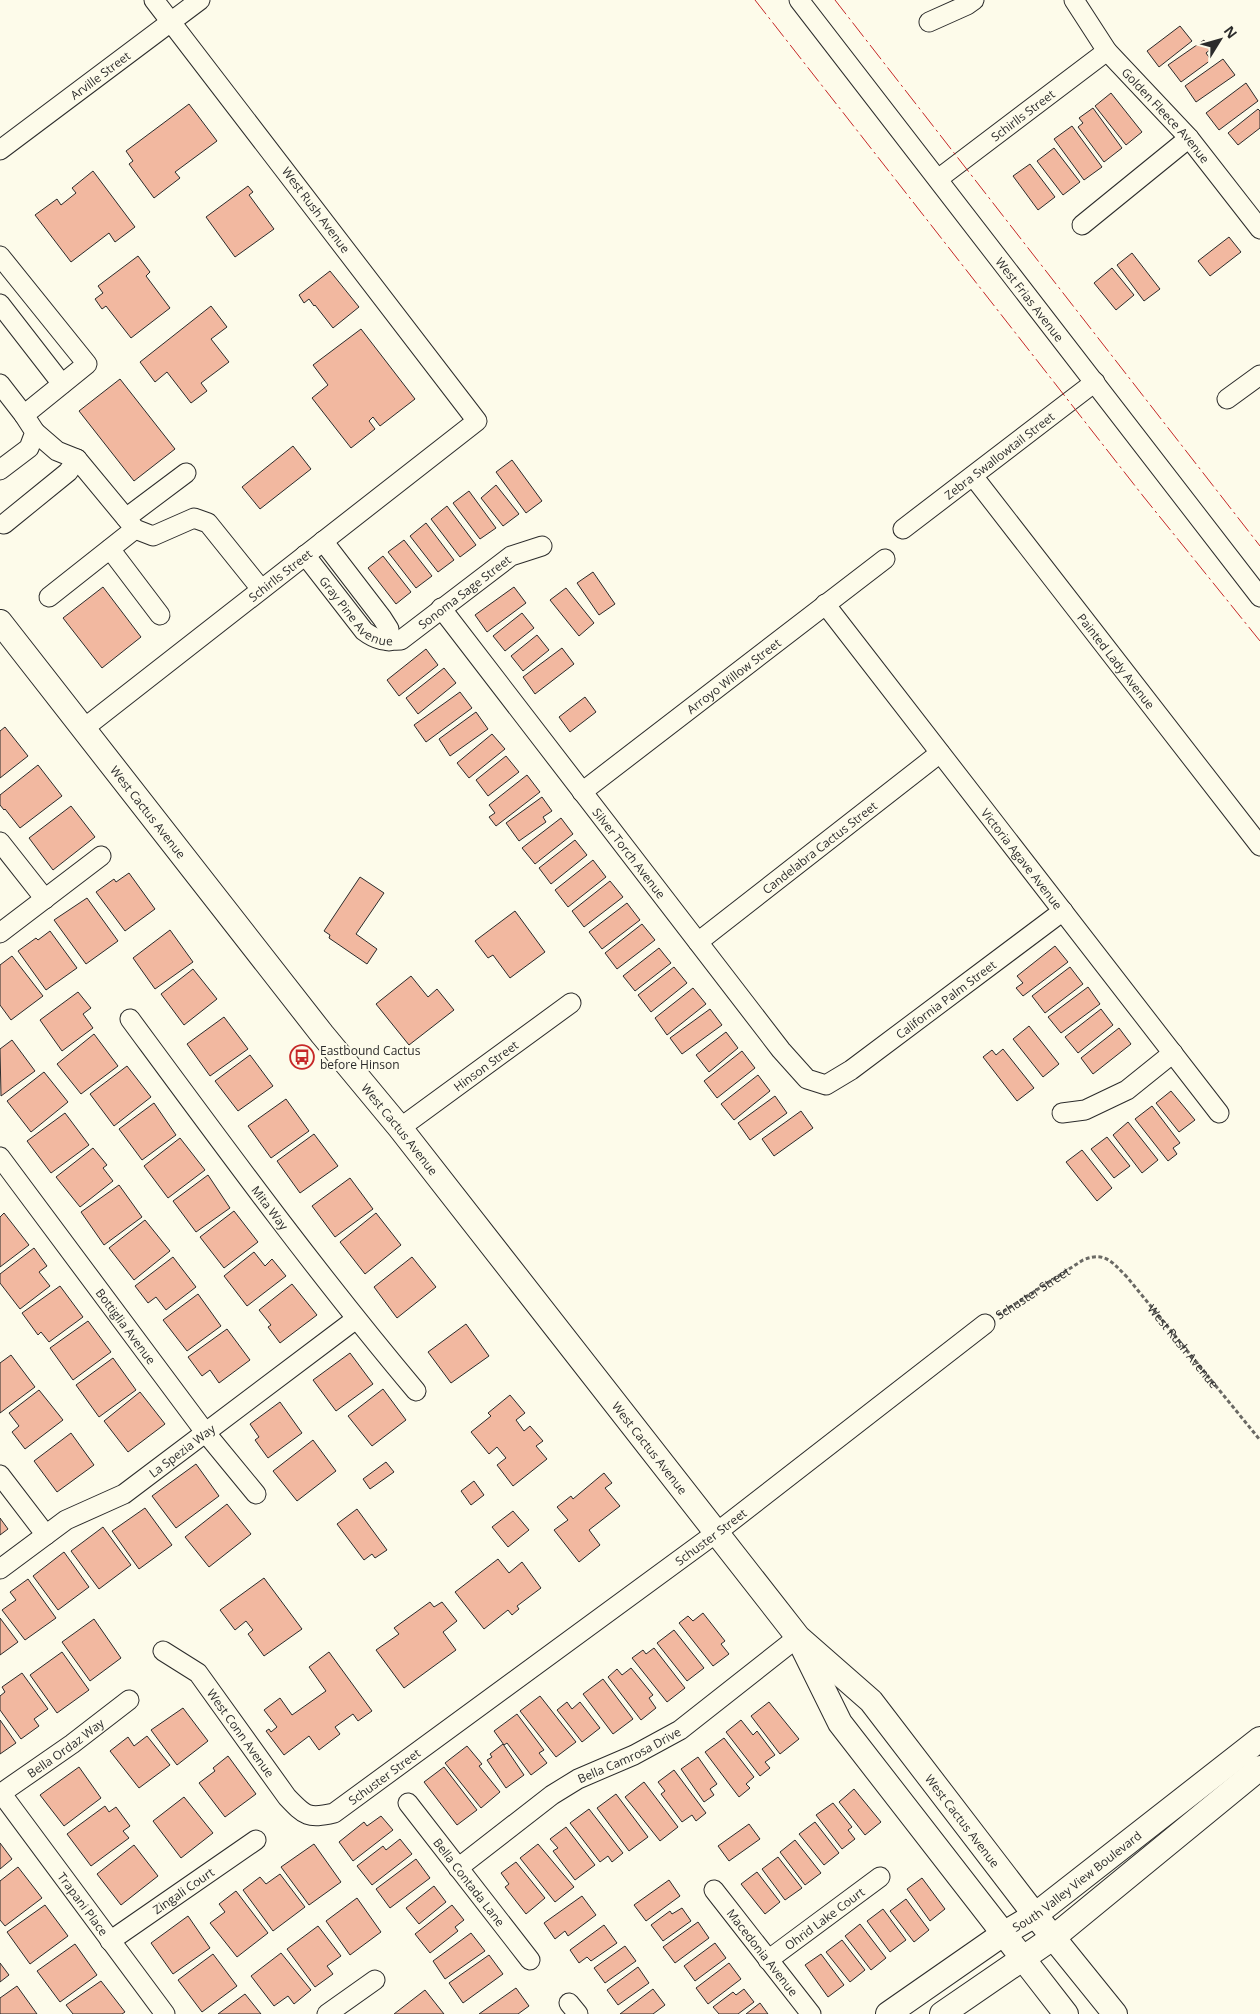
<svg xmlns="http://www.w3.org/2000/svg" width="1260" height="2014" font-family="'Open Sans',sans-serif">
	<rect width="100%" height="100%" fill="#fdfbea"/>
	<!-- building -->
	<path fill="#f2b8a0" stroke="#2b2b2b" d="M1180,26L1192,41L1159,67L1147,51Z
		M1204,40L1211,49L1206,53L1211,60L1181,82L1168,65Z
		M1223,59L1235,75L1196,102L1185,86Z
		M1246,83L1258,101L1219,130L1206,113Z
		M1111,93L1142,132L1126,145L1095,106Z
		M189,104L217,141L175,172L180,178L154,198L129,164L133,161L126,151Z
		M1093,108L1122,148L1104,162L1078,127L1083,123L1079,118Z
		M1258,109L1260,111V128L1238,145L1228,133Z
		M1072,126L1102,167L1084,180L1054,139Z
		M1054,148L1080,182L1063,195L1037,161Z
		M1030,164L1055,197L1038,210L1013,176Z
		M93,171L135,227L115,242L109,233L71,262L35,215L57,199L61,205L76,193L72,188Z
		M248,186L253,192L249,195L274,229L235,257L206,217Z
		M1229,237L1241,252L1210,276L1198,261Z
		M1132,253L1160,289L1144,301L1117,265Z
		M138,256L150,272L146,276L170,308L131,338L106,306L102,309L95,299L103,293L98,286Z
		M1112,268L1134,295L1116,310L1094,283Z
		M330,271L359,307L333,328L315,305L314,306L309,299L304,303L299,295Z
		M211,306L227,327L211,339L229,362L201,383L207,391L191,403L167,372L155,382L140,362Z
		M361,329L415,399L380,426L373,417L369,421L375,429L351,448L312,398L328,385L313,365Z
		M120,379L175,449L134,481L79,411Z
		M293,446L311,469L260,509L242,487Z
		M512,460L542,501L526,513L496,472Z
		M496,485L519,514L503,526L481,498Z
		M469,491L496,528L480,539L453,503Z
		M447,506L476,545L460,557L431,519Z
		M426,523L454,560L438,572L410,536Z
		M404,540L432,576L416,588L388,552Z
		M383,556L411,592L396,604L368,568Z
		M593,572L615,604L599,615L577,583Z
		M103,587L141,637L102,668L63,618Z
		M514,587L526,603L487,632L475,615Z
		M566,588L594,623L579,636L550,600Z
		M522,613L534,628L505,651L493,636Z
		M537,635L549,650L523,671L511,656Z
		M562,648L574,664L535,694L523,677Z
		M426,649L438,665L399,696L387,680Z
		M444,668L456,683L418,714L406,698Z
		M460,692L472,708L426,742L414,725Z
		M585,697L596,712L570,732L559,717Z
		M476,712L488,729L450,756L439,739Z
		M5,727L28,756L0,778V731Z
		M492,734L505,749L469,778L457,763Z
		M506,756L519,772L488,796L476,780Z
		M38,765L62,796L20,828L5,809L4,810L0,805V795Z
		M527,775L540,792L496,826L489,817L495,813L489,805Z
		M542,797L552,811L543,817L546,822L519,841L506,823Z
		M71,806L95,837L53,870L29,838Z
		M561,818L573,834L535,864L522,848Z
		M575,840L587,855L551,884L539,868Z
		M593,860L606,877L568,907L555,890Z
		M129,873L155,909L125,931L96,892L114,879L116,882Z
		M360,877L384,893L356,934L377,949L367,964L329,938L330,935L324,931Z
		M610,881L623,897L584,927L572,911Z
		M87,898L118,941L86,964L54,920Z
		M627,903L640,920L602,949L589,932Z
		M515,911L545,952L510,978L493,955L488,958L475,941Z
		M642,924L655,940L617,969L605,953Z
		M170,930L193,962L155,989L133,958Z
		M50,931L77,968L46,990L18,951L36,938L38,940Z
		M1055,946L1068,962L1023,996L1016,988L1023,983L1017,976Z
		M659,948L671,963L635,991L623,976Z
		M12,956L43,996L11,1020L0,1005V965Z
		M674,967L687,983L651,1012L638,995Z
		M1070,967L1083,984L1045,1013L1032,996Z
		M193,969L217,999L184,1025L161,994Z
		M411,976L428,997L437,989L454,1010L409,1045L376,1004Z
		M1088,987L1100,1004L1061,1033L1048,1017Z
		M693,988L706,1004L667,1035L655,1018Z
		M78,992L91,1008L83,1014L93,1028L62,1051L40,1020Z
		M710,1009L722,1025L682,1054L670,1038Z
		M1101,1009L1113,1025L1078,1053L1065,1037Z
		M224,1017L248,1049L210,1076L187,1044Z
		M1029,1026L1059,1064L1043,1077L1013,1039Z
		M1119,1028L1131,1044L1093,1074L1081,1058Z
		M726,1032L738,1048L709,1072L696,1055Z
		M94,1034L118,1066L81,1094L57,1064Z
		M12,1040L35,1071L1,1096L0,1049Z
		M1003,1049L1034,1088L1017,1101L983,1057L992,1050L996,1055Z
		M742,1051L755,1068L717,1098L704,1081Z
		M250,1055L273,1086L238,1111L215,1081Z
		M127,1066L151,1097L114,1126L90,1094Z
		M44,1072L68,1102L31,1132L7,1101Z
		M758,1075L770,1091L734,1120L721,1104Z
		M1171,1091L1195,1120L1179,1132L1156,1103Z
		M775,1096L787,1113L750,1140L738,1123Z
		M286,1099L309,1131L271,1158L248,1126Z
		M154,1103L176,1135L142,1160L119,1129Z
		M1152,1106L1180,1143L1173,1148L1177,1154L1168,1161L1135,1119Z
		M801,1111L813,1128L774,1156L762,1139Z
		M65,1113L89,1145L51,1173L27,1141Z
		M1128,1122L1158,1160L1142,1173L1113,1135Z
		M314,1134L338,1166L300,1193L277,1161Z
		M1107,1137L1130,1166L1114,1178L1091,1149Z
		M180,1138L205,1170L168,1198L144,1166Z
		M93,1148L107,1165L103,1168L113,1181L80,1207L56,1177Z
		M1082,1150L1112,1188L1097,1201L1066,1162Z
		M208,1175L230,1208L196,1232L173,1201Z
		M350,1178L373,1209L335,1237L312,1206Z
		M119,1185L142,1217L104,1245L81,1212Z
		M234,1211L258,1242L224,1268L200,1237Z
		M4,1213L29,1245L0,1267V1217Z
		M376,1213L401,1245L365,1274L340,1242Z
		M145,1220L170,1251L134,1280L109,1248Z
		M34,1248L47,1266L39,1272L50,1286L20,1309L0,1283V1274Z
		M254,1252L265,1266L272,1259L286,1276L247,1306L224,1276Z
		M173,1257L196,1287L166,1310L156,1297L148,1303L135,1286Z
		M412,1257L436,1287L397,1318L374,1287Z
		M292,1284L317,1315L280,1343L268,1327L271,1325L259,1310Z
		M60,1286L83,1317L49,1342L41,1332L38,1335L22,1313Z
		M198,1294L221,1326L187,1351L163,1320Z
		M88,1321L111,1352L73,1380L50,1348Z
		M466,1324L489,1356L451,1383L428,1352Z
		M227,1329L250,1360L219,1383L210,1370L202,1376L188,1357Z
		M350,1353L373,1384L336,1411L313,1380Z
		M11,1355L35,1387L0,1413V1363Z
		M113,1358L136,1390L99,1417L76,1385Z
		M383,1389L406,1420L372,1446L348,1416Z
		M39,1390L63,1420L25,1449L12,1432L19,1426L9,1413Z
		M140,1392L165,1424L128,1452L104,1421Z
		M510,1395L525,1413L516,1420L524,1431L530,1426L543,1441L536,1446L547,1459L513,1486L497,1465L506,1458L497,1447L489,1454L471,1432L491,1416L488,1413Z
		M280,1402L302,1433L268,1458L255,1440L259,1437L250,1424Z
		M71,1433L94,1465L57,1492L34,1461Z
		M313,1440L336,1471L297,1501L273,1471Z
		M386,1462L394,1472L370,1489L363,1479Z
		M196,1464L219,1496L176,1528L152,1496Z
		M604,1473L612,1483L605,1488L620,1506L589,1530L600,1545L579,1562L554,1530L568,1520L557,1507L571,1496L573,1499Z
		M474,1481L484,1495L471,1505L461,1491Z
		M227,1504L251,1534L209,1567L185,1537Z
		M145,1508L172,1545L139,1569L112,1531Z
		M357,1509L387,1550L375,1558L372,1554L364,1560L337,1524Z
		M513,1511L529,1530L508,1547L492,1527Z
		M0,1518L8,1529L0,1535Z
		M103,1527L131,1565L99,1589L71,1551Z
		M64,1552L89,1587L58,1610L33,1576Z
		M498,1559L509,1573L522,1562L541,1588L517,1606L519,1609L512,1615L508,1610L484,1629L455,1592Z
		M264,1578L302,1629L264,1656L248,1634L253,1630L246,1621L235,1630L220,1610Z
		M28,1579L56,1618L25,1640L2,1610L16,1600L10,1592Z
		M430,1602L434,1607L442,1602L457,1621L443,1632L456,1650L404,1688L376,1650L399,1634L394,1628Z
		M703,1613L725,1641L721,1644L729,1654L713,1666L679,1623L688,1616L693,1621Z
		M0,1618L18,1642L0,1655Z
		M94,1619L121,1658L90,1681L62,1642Z
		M674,1630L704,1668L687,1681L657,1643Z
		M654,1648L685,1688L667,1702L632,1658L643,1650L646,1654Z
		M62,1652L89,1690L57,1713L30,1675Z
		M329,1652L372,1711L358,1721L353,1714L335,1727L340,1734L319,1750L309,1736L284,1755L266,1731L269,1729L271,1732L277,1727L264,1710L280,1698L292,1715L326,1691L309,1667Z
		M631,1668L653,1695L649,1698L656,1708L641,1720L608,1677L617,1669L622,1675Z
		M22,1673L48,1709L34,1719L39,1726L21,1739L0,1710V1696L5,1692L2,1687Z
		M603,1679L633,1719L613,1734L583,1694Z
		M540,1696L576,1742L556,1757L520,1711Z
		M567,1702L572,1709L580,1702L600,1728L582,1742L557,1710Z
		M769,1702L799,1739L780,1754L751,1716Z
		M183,1708L208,1741L177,1765L151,1730Z
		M517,1714L544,1750L539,1753L547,1763L531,1775L507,1743L504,1745L494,1731Z
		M0,1720L16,1743L0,1754Z
		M741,1720L753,1735L757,1731L775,1755L765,1762L770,1768L760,1776L726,1732Z
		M147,1736L170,1765L139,1788L110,1751L128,1737L134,1746Z
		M724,1738L754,1777L746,1784L750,1788L739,1797L705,1752Z
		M503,1744L524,1775L506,1788L487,1760L492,1757L490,1754Z
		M467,1746L482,1764L479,1766L500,1792L481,1808L445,1763Z
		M228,1756L256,1794L225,1817L199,1783L215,1771L213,1768Z
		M698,1757L717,1784L710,1789L714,1795L704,1802L681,1769Z
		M79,1767L101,1798L64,1826L40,1795Z
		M444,1767L477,1810L457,1825L424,1782Z
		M674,1770L706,1813L696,1821L692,1815L682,1822L661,1794L665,1791L658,1782Z
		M644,1782L678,1827L660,1841L625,1797Z
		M854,1789L881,1822L865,1835L839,1802Z
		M616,1794L648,1837L629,1851L597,1808Z
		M184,1797L213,1833L181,1858L153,1821Z
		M833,1803L852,1827L848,1830L855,1839L842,1849L816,1815Z
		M105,1806L109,1812L116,1807L130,1826L123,1831L129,1838L91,1866L67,1834Z
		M589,1809L623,1853L612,1862L608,1856L600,1862L570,1823Z
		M381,1816L393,1830L353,1861L339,1842L364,1822L367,1826Z
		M815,1822L839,1853L824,1865L799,1834Z
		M749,1824L760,1839L729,1861L718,1846Z
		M566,1827L595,1865L575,1880L553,1851L558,1848L550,1839Z
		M400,1839L412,1854L372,1885L357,1866L383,1846L386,1850Z
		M795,1840L821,1873L805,1885L780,1852Z
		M0,1843L12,1859L0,1869Z
		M314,1844L341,1882L309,1905L281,1867Z
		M538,1844L574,1887L555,1902L520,1858Z
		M134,1845L158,1876L121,1905L97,1874Z
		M778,1857L802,1888L785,1900L762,1869Z
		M416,1859L430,1878L390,1908L376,1889Z
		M516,1862L545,1898L526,1914L505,1887L509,1884L501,1873Z
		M18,1867L42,1898L5,1926L0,1920V1881Z
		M757,1872L780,1902L765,1914L741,1884Z
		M280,1874L305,1907L273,1931L243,1890L260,1877L266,1884Z
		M922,1878L945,1909L930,1921L907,1889Z
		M669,1880L680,1896L646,1921L634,1905Z
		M434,1886L446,1902L419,1924L406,1908Z
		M236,1891L268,1933L237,1957L210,1923L225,1912L219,1904Z
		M582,1896L596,1915L568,1936L565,1931L555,1939L544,1923Z
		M357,1898L381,1932L350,1955L326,1921Z
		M906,1899L929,1930L914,1942L890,1911Z
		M45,1905L68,1936L30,1964L7,1932Z
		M452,1905L464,1920L455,1927L458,1931L430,1953L415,1934Z
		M682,1908L691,1921L663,1941L651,1925L670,1911L672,1914Z
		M883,1909L906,1940L890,1952L867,1921Z
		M188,1916L210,1948L173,1974L151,1943Z
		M698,1922L709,1938L675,1963L663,1947Z
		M860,1924L886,1958L871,1970L845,1936Z
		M604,1925L617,1943L591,1961L587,1957L579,1963L570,1950Z
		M318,1926L341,1956L327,1966L333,1974L315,1987L287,1949Z
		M471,1933L485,1951L445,1979L433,1961Z
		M842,1940L865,1970L850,1982L826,1952Z
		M715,1943L726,1958L695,1981L684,1966Z
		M75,1944L97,1975L60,2002L37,1971Z
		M625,1946L636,1961L605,1983L594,1968Z
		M281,1953L311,1990L294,2004L288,1996L274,2006L251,1976Z
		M213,1954L237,1986L202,2012L178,1980Z
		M821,1954L844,1985L828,1997L805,1965Z
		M489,1955L503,1974L463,2003L449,1983Z
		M0,1963L9,1975L0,1982Z
		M729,1963L741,1979L708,2004L696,1988Z
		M638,1967L649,1983L618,2005L607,1990Z
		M101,1981L125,2012L122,2014H73L66,2005Z
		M17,1986L37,2014H0V1998Z
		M516,1988L529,2006L518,2014H479Z
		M653,1989L665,2005L653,2014H620Z
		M744,1989L754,2002L738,2014H719L713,2007L733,1992L736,1995Z
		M425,1990L444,2014H394Z
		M245,1994L261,2014H218Z
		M760,2003L768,2014H746Z"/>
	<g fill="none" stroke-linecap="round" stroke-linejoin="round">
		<!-- minor casing -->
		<g stroke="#2b2b2b" stroke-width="21">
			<g id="minor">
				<path id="s2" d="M799,0L1260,597"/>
				<path id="s3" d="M1074,0L1107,51L1189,138L1260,229"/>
				<path d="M929,22L967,5L974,0"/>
				<path id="s4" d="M0,150L200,0"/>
				<path id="s5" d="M938,179L1107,51"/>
				<path d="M1082,225L1189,138"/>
				<path d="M0,256L87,364L24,415L35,432L29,448L0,470"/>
				<path d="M0,304L62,384"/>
				<path d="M0,384L24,415"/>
				<path d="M1227,399L1260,375"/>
				<path d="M35,432L57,451L77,459L135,529L153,536L194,518L208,523L261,589"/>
				<path id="s6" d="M973,476L1260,846"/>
				<path d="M126,518L186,473"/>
				<path d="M4,524L68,472L77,459"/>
				<path id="s7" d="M903,529L1095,382"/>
				<path d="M323,541L382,618L389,629V641"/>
				<path d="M110,549L160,615"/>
				<path id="s8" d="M305,555L364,631C377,641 385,641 401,640L511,556L542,546"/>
				<path d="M49,597L135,529"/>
				<path id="s9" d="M825,604L1219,1113"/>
				<path id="s10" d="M441,608L781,1050L807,1079L826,1085L851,1070L1063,911"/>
				<path id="s11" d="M83,729L477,421L154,0"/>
				<path id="s12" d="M582,792L885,559"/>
				<path d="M0,842L45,899"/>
				<path d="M0,933L101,856"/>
				<path id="s13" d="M698,942L940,753"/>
				<path id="s14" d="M130,1019C223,1145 315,1271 416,1391"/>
				<path d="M1062,1113L1085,1110L1127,1090L1173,1053"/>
				<path id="s15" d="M400,1128L571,1003"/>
				<path id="s16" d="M0,1157L205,1432L256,1494"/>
				<path d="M0,1475L46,1535"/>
				<path id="s17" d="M0,1569L66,1520L124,1494L356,1319"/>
				<path id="s18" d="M163,1651L198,1673L287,1797C305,1816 308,1819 334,1813L716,1533L985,1324"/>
				<path id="s19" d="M1,1793L165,2014"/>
				<path id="s20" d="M0,1794L72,1744L129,1700"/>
				<path id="s21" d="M408,1803L530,1960"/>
				<path id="s22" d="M458,1868L552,1795L578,1779L634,1755L680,1730L798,1637"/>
				<path id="s23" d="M714,1890L811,2014"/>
				<path id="s24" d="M110,1941L256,1840"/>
				<path id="s25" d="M768,1960L880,1877"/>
				<path d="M569,2003L578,2014"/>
				<path d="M327,2014L375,1980"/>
			</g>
		</g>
		<!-- major casing -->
		<g stroke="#2b2b2b" stroke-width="26">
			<g id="major">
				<path id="s26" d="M0,622L322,1034L400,1128L798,1637L871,1701L1035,1915L1115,2014"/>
				<path d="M803,1648L840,1723L1066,2014"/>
				<path id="s27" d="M888,2014L1003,1934L1035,1915L1260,1739"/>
				<path d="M942,2014L1054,1937L1260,1768"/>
			</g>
		</g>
		<!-- path -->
		<path stroke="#6a6964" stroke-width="3" stroke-dasharray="4 2.5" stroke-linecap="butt" id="s1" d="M998,1315L1083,1260C1105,1251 1112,1262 1127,1277L1260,1440"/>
		<!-- minor -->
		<use href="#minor" stroke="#fdfbea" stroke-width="19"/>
		<!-- major -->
		<use href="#major" stroke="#fdfbea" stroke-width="24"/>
		<!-- power -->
		<path stroke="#c62828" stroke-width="1" stroke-dasharray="18 4 2.5 4" stroke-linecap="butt" d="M755,0L1143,496L1260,641
			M835,0L1260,546"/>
	</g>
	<!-- icons -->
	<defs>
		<g id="bus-ring" transform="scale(1.25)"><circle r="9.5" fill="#fdfbea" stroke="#c62828" stroke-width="1.5"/><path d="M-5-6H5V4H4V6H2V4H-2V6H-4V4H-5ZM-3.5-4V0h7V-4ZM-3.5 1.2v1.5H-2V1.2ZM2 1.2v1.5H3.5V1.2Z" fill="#c62828"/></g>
	</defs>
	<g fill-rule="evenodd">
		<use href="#bus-ring" x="302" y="1057"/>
	</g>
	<g text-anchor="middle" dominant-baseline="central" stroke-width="4" stroke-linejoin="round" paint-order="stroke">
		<!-- street labels -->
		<g font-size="12" fill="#2b2b2b" stroke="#fdfbea">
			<text stroke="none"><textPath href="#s4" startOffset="125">Arville Street</textPath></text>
			<text stroke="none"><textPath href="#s5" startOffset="106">Schirlls Street</textPath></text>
			<text stroke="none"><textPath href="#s3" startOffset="148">Golden Fleece Avenue</textPath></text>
			<text transform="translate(316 210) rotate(53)">West Rush Avenue</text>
			<text stroke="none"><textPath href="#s2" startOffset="378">West Frias Avenue</textPath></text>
			<text stroke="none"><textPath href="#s7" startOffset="121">Zebra Swallowtail Street</textPath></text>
			<text stroke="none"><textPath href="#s11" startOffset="250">Schirlls Street</textPath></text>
			<text stroke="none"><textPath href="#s8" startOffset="215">Sonoma Sage Street</textPath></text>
			<text stroke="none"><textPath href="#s8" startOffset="78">Gray Pine Avenue</textPath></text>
			<text stroke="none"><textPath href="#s6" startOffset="234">Painted Lady Avenue</textPath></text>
			<text stroke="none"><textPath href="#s12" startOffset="191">Arroyo Willow Street</textPath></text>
			<text stroke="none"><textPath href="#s26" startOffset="241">West Cactus Avenue</textPath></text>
			<text stroke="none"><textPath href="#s13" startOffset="154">Candelabra Cactus Street</textPath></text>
			<text stroke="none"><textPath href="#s10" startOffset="309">Silver Torch Avenue</textPath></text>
			<text stroke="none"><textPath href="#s9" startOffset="322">Victoria Agave Avenue</textPath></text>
			<text stroke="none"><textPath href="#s10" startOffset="764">California Palm Street</textPath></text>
			<text stroke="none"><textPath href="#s15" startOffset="106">Hinson Street</textPath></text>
			<text stroke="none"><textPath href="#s26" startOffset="646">West Cactus Avenue</textPath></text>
			<text stroke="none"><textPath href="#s14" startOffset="235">Mita Way</textPath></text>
			<text stroke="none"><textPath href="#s1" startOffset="41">Schuster Street</textPath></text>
			<text stroke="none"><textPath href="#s16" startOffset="211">Bottiglia Avenue</textPath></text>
			<text stroke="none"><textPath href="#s1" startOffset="242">West Rush Avenue</textPath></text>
			<text stroke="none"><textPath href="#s26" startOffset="1051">West Cactus Avenue</textPath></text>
			<text stroke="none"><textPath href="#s17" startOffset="218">La Spezia Way</textPath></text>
			<text stroke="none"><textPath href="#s18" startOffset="715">Schuster Street</textPath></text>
			<text stroke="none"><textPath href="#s18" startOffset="115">West Conn Avenue</textPath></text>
			<text stroke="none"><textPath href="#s20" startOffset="80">Bella Ordaz Way</textPath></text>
			<text stroke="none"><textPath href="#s22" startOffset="206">Bella Camrosa Drive</textPath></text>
			<text stroke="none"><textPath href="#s18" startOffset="310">Schuster Street</textPath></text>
			<text stroke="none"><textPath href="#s26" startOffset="1539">West Cactus Avenue</textPath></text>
			<text stroke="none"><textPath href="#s27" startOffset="231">South Valley View Boulevard</textPath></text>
			<text stroke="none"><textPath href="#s21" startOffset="100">Bella Contada Lane</textPath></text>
			<text stroke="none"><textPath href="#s24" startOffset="89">Zingali Court</textPath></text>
			<text stroke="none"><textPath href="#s19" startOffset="138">Trapani Place</textPath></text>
			<text stroke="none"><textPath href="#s25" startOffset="70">Ohrid Lake Court</textPath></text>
			<text stroke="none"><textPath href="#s23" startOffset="79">Macedonia Avenue</textPath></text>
		</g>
		<!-- poi labels -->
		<g font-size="12" fill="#2b2b2b" stroke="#fdfbea" text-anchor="start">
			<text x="320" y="1050">Eastbound Cactus<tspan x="320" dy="14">before Hinson</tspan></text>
		</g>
	</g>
	<!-- north arrow -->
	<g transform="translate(1220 40) rotate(53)" stroke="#fdfbea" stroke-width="4" paint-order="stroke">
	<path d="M0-4L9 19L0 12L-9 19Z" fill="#2b2b2b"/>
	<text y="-8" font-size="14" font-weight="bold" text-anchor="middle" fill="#2b2b2b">N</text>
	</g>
</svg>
